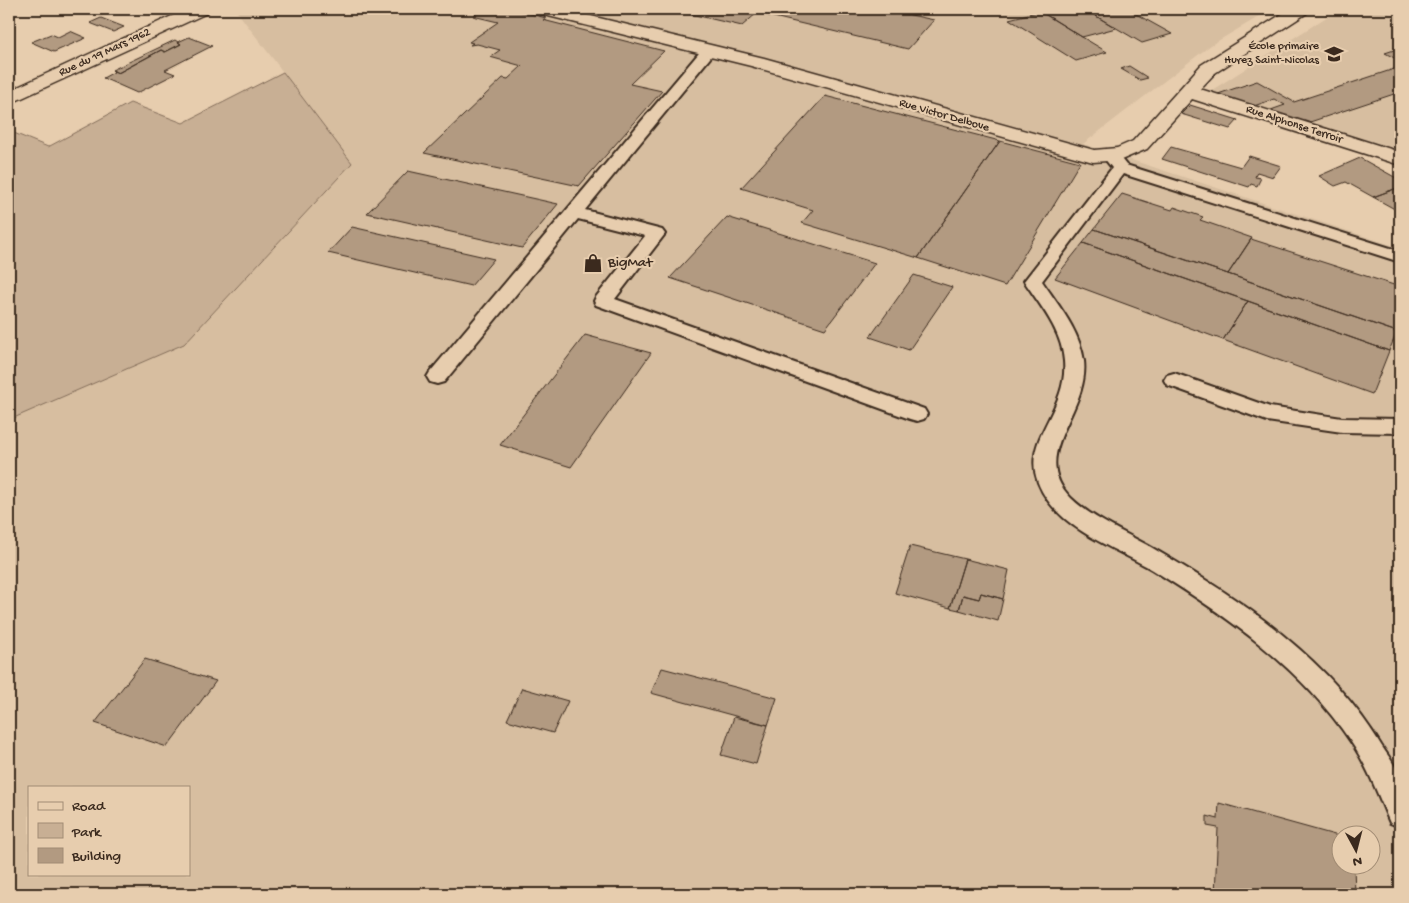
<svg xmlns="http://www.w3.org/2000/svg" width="1409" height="903" font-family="'Gochi Hand',sans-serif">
	<rect width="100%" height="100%" fill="#e7cdae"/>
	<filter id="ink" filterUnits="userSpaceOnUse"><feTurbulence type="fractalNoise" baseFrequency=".02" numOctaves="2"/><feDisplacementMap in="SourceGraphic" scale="10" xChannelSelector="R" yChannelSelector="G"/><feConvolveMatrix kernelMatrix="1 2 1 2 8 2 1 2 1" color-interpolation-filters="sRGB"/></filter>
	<g filter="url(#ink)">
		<!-- built -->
		<path fill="#d7bea0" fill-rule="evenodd" d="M235,9H1272L1211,45L1083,144L1400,248V894H9V420L184,344L352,163ZM29,787H189V874H29ZM1342,836H1372V866H1342Z
			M1339,9H1375L1400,17V150L1209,92Z"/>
		<!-- green -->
		<path fill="#c8af94" stroke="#826c59" d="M283,72L352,163L184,344L9,420V131L48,147L130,103L183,123Z"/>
		<!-- building -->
		<path fill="#b29a81" stroke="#3b2a1e" d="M483,9H511L546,18L543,20L664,51L630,84L662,91L579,186L424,153L503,78L508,79L522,66L490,57L500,50L477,44L470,45L473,43L469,42L498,22L473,16Z
			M669,9H883L934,20L908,49L757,13L742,26Z
			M1036,9H1084L1116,28L1082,37Z
			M1084,9H1127L1172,34L1142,43Z
			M1040,11L1082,37L1107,52L1076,61L1009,19Z
			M101,18L124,27L113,32L90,23Z
			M70,31L86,38L54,52L31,42L51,34L58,37Z
			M189,37L212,46L165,70L175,74L137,93L103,78L114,72L112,70L118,73L161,50L165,52L181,44L178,42Z
			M175,40L181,44L165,52L161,50L118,73L112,70Z
			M1400,48V61L1385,53Z
			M1129,66L1148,78L1140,80L1121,69Z
			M1400,67V92L1307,123L1268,111L1285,105L1274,99L1254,106L1218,94L1257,81L1294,102Z
			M825,96L1000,141L918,258L802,223L813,210L741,188Z
			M1190,105L1238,120L1230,129L1181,114Z
			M1000,141L1080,162L1005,286L918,258Z
			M1171,147L1241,167L1249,156L1281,166L1273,177L1257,172L1255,177L1261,178L1257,186L1251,184L1249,187L1162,159Z
			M1360,158L1400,180V187L1373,197L1346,182L1335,186L1319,176Z
			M408,171L558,204L522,248L367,213Z
			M1400,187V212L1373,197Z
			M1122,194L1172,210L1174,207L1203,217L1200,220L1252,238L1228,274L1094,229Z
			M727,217L875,263L825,329L670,278Z
			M352,227L494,259L471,286L328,253Z
			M1094,229L1228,274L1397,332L1389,351L1083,243Z
			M1251,239L1400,287V333L1228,274Z
			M1083,243L1248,301L1223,340L1055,278Z
			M914,275L952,287L909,350L870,337Z
			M1248,301L1389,351L1372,394L1223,340Z
			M585,335L651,353L571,467L500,445Z
			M910,546L965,559L950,608L895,593Z
			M965,559L1009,570L1003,599L981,593L979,599L963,595L959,610L950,608Z
			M981,593L1003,599L998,621L959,610L963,595L979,599Z
			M145,659L216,681L167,747L95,723Z
			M662,668L777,698L768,725L651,693Z
			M522,688L568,701L553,733L507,720Z
			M734,717L768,725L756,764L721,755Z
			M1219,803L1342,837V866H1354L1355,894H1215L1218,828L1207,826V816L1218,819Z"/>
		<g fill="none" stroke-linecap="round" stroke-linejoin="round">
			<!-- lane casing -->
			<g stroke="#3b2a1e" stroke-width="4">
				<path id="lane" d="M709,46L714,47L716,50L714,53L585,210L662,230L665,234L615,299L924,409L927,414L924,419L917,421L910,419L596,305L594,301L596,297L645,236L578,219L444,382L437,384L430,382L427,377L430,372L704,47Z
					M1112,153L1118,155L1126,165L1400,251V262L1123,174L1042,281C1058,305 1080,331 1084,361C1090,412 1027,454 1071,498C1096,522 1132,535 1161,553C1245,602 1330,660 1381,745C1388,756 1398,768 1400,781C1403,795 1400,812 1400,827L1390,823C1378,795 1368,767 1351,742C1302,668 1227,616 1153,570C1119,550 1073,534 1049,502C1007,445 1069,418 1064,361C1062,331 1040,305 1024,281L1112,168L1104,158Z
					M1174,373L1270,407L1342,418L1400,419V433L1342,432L1267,421L1167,385L1164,380L1167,375Z"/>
			</g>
			<!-- street casing -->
			<g stroke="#3b2a1e" stroke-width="3">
				<path id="street" d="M187,9H210L207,13L9,104V91Z
					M533,9H562L764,58L1094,150L1117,148L1133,141L1201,65L1290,9H1309L1307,13L1215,73L1200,89L1400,152V165L1192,99L1147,149L1121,160L1093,162L751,66L536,13Z"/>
			</g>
			<!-- lane -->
			<use href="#lane" fill="#e7cdae" fill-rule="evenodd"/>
			<!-- street -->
			<use href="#street" fill="#e7cdae" fill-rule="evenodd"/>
		</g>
	</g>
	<!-- icons -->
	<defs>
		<g id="school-bare" transform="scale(1.5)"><path d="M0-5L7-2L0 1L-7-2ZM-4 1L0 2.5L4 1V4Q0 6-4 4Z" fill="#3b2a1e" stroke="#e7cdae" stroke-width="2.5" paint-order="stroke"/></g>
		<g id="shop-bare" transform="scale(1.5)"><path d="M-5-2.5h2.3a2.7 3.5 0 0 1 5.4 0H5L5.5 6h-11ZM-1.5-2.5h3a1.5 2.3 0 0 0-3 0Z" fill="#3b2a1e" stroke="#e7cdae" stroke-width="2.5" paint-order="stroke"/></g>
	</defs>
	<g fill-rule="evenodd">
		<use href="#school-bare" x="1334" y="54"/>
		<use href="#shop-bare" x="593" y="263"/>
	</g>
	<g text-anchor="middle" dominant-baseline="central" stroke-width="4.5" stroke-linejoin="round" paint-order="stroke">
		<!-- far-poi labels -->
		<g font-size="12" fill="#3b2a1e" stroke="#e7cdae" text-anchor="end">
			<text x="1319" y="47">École primaire<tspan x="1319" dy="14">Hurez Saint-Nicolas</tspan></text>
		</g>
		<!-- far-street labels -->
		<g font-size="12" fill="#3b2a1e" stroke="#e7cdae">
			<text transform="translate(105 53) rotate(-25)">Rue du 19 Mars 1962</text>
			<text transform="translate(944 116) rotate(16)">Rue Victor Delbove</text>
			<text transform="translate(1294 125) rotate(18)">Rue Alphonse Terroir</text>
		</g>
		<!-- poi labels -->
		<g font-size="15" fill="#3b2a1e" stroke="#e7cdae" text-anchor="start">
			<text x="608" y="263">BigMat</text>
		</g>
	</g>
	<!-- margin -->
	<rect width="1409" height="903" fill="none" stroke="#e7cdae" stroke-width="30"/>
	<rect x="15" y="15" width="1379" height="873" fill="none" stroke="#3b2a1e" stroke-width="2" filter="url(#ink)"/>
	<!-- legend -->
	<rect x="28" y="786" width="162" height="90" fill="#e7cdae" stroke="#a28c74"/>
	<rect x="38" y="802" width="25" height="8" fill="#e7cdae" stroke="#a28c74"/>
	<text x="72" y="810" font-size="15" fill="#3b2a1e">Road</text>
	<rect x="38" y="823" width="25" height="15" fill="#c8af94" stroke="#a28c74"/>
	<text x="72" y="836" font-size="15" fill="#3b2a1e">Park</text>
	<rect x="38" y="848" width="25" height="15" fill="#b29a81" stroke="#a28c74"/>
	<text x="72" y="860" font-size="15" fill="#3b2a1e">Building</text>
	<!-- north arrow -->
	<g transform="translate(1356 850) rotate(173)"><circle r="24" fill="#e7cdae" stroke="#a28c74"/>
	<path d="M0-4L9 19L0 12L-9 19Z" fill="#3b2a1e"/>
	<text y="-8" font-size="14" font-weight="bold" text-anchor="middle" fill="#3b2a1e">N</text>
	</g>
</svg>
